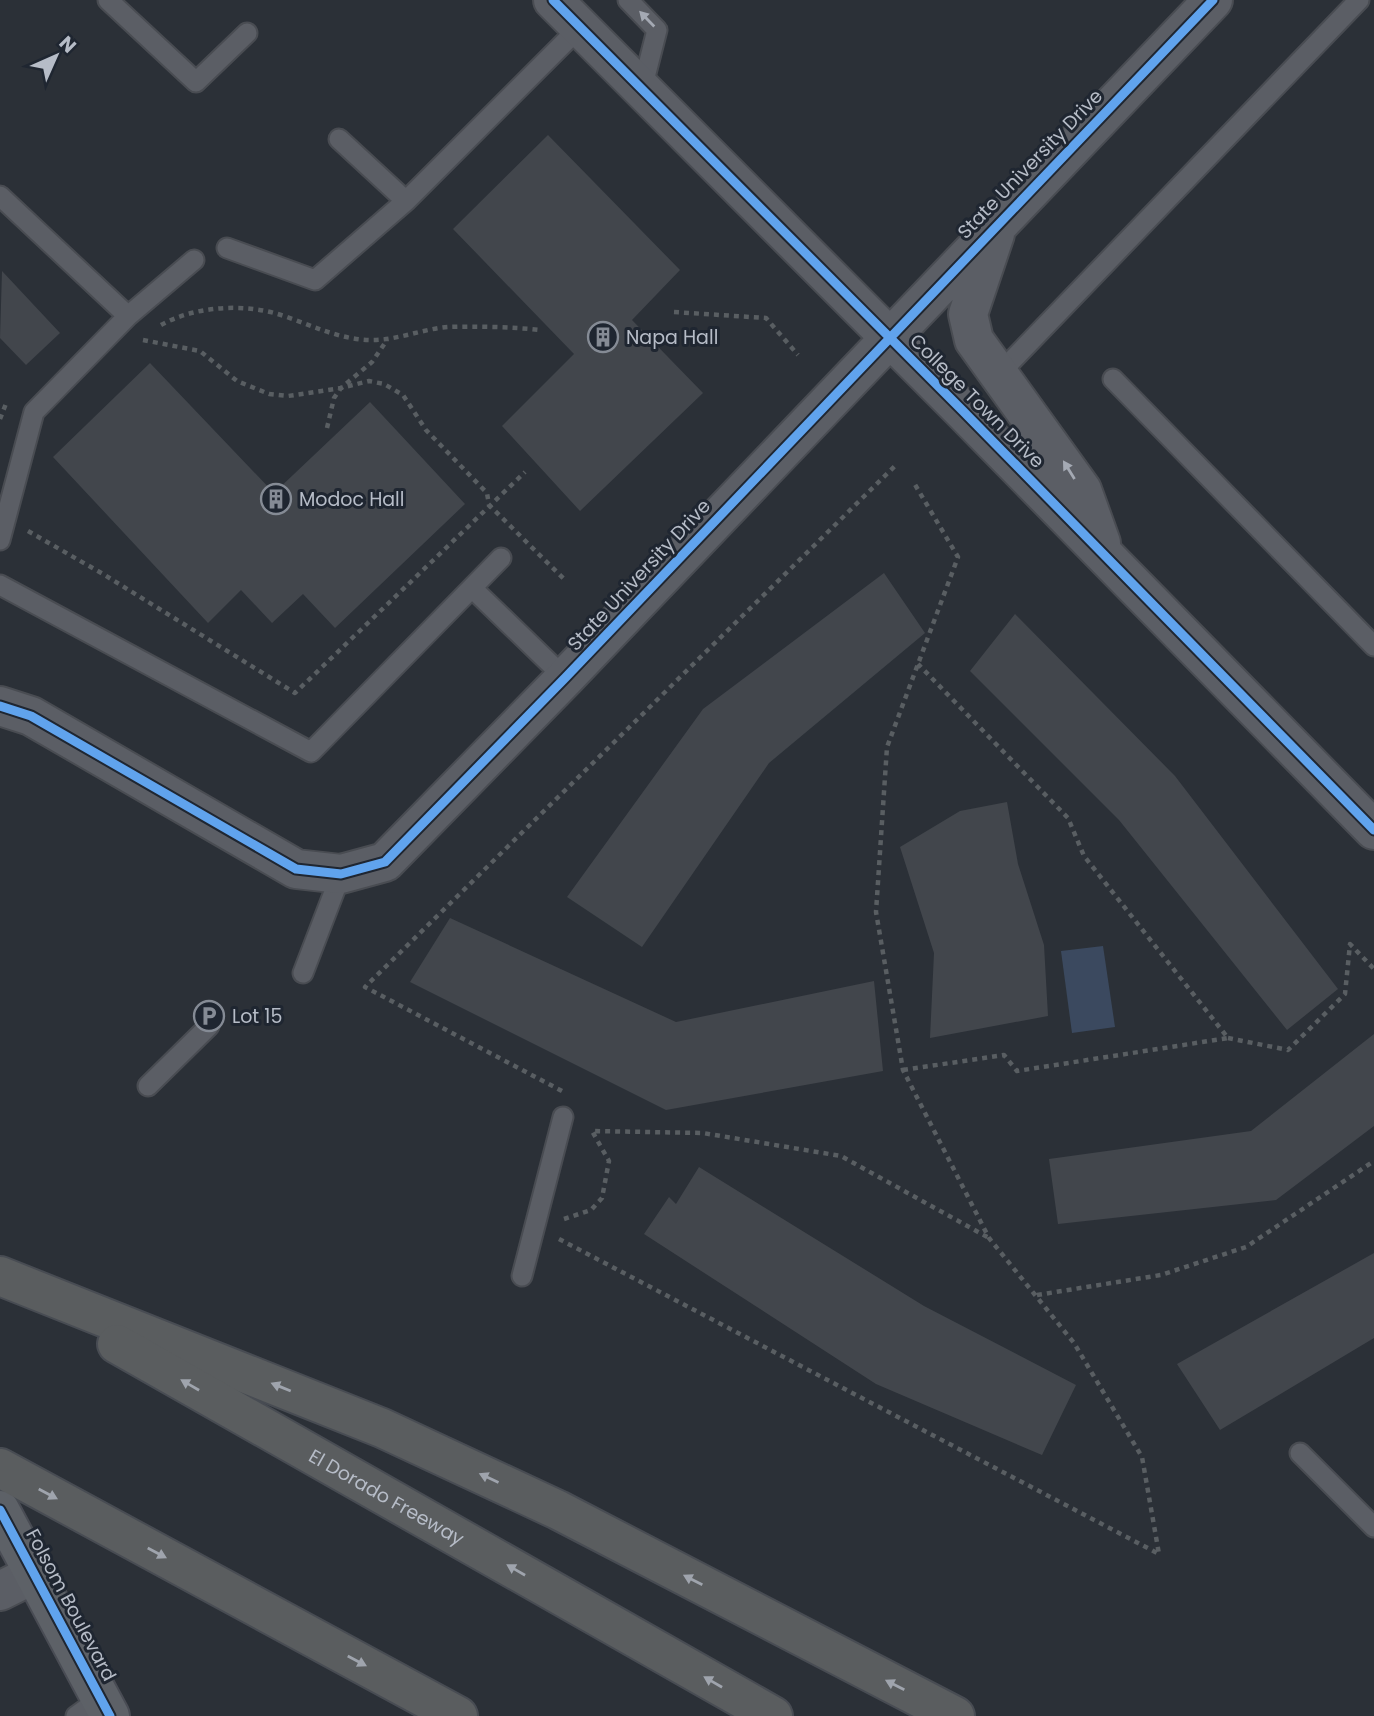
<svg xmlns="http://www.w3.org/2000/svg" width="1374" height="1716" font-family="Poppins,sans-serif">
	<rect width="100%" height="100%" fill="#2b3037"/>
	<!-- water -->
	<path fill="#3b495f" d="M1103,946L1115,1027L1072,1033L1061,951Z"/>
	<!-- building -->
	<path fill="#42464c" d="M548,135L680,270L632,320L703,393L580,511L502,426L574,354L453,229Z
		M2,271L60,333L26,365L0,338Z
		M150,363L274,493L370,402L465,504L335,628L303,594L272,623L241,590L208,623L53,457Z
		M884,573L925,633L769,763L642,947L567,897L703,709Z
		M1015,614L1175,776L1338,989L1287,1030L1119,820L970,671Z
		M1007,802L1018,864L1044,945L1048,1016L930,1038L934,953L900,847L960,811Z
		M450,918L676,1022L874,981L883,1071L666,1110L410,982Z
		M1374,1034V1126L1276,1200L1058,1224L1049,1159L1251,1131Z
		M699,1167L924,1306L1076,1385L1042,1455L876,1384L644,1234L669,1197L676,1204Z
		M1374,1253V1338L1220,1430L1177,1364Z"/>
	<g fill="none" stroke-linecap="round" stroke-linejoin="round">
		<!-- service casing -->
		<g stroke="#494c52" stroke-width="23">
			<path id="service" d="M108,0L196,82L247,33
				M628,0L657,30L642,89
				M339,139L406,201L580,27
				M0,196L128,316L194,260
				M227,248L315,280L406,201
				M998,375L1359,0
				M1113,379L1374,646
				M0,540L34,412L128,316
				M0,585L311,752L501,558
				M472,588L565,678
				M303,973L341,874
				M148,1086L209,1026
				M522,1276L563,1117
				M1300,1453L1374,1527
				M76,1716L101,1698"/>
		</g>
		<!-- minor casing -->
		<g stroke="#494c52" stroke-width="42">
			<path id="minor" d="M0,1591L36,1573"/>
		</g>
		<!-- tertiary casing -->
		<g stroke="#494c52" stroke-width="42">
			<path id="tertiary" d="M553,0L963,411L1374,830
				M995,234L968,314L974,340L1082,490L1101,543
				M0,706L31,716L296,869L341,874L385,862L565,678L1213,0"/>
		</g>
		<!-- primary casing -->
		<g stroke="#494c54" stroke-width="42">
			<path id="primary" d="M0,1510L110,1716"/>
		</g>
		<!-- motorway casing -->
		<g stroke="#484c53" stroke-width="42">
			<g id="motorway">
				<path d="M0,1276L382,1428L558,1510L955,1716"/>
				<path id="s1" d="M117,1344L773,1716"/>
				<path d="M0,1468L458,1716"/>
			</g>
		</g>
		<!-- path -->
		<path stroke="#595e62" stroke-width="4.5" stroke-dasharray="5 5" stroke-linecap="butt" d="M674,312L766,318L798,355
			M161,325C195,306 244,303 281,315C311,325 338,339 369,340C396,341 421,329 448,327C474,326 514,327 540,330
			M143,340L200,351L237,381L269,394L288,396L341,388L372,362L387,340
			M0,419L7,401
			M327,428L334,398L341,388L369,381L384,384L403,395L426,430L487,493L489,505L565,580
			M28,531L103,574L295,693L525,472
			M1228,1038L1288,1050L1345,994L1350,944L1374,969
			M903,1070L1004,1055L1017,1071L1228,1038L1084,856L1068,818L918,664
			M562,1091L365,987L897,464
			M564,1219L591,1210L602,1198L609,1161L592,1131L703,1133L841,1156L989,1238
			M559,1239L1159,1554L1142,1457L1074,1343L989,1238L903,1070L876,912L887,747L958,557L914,483
			M1037,1295L1161,1275L1246,1247L1374,1161"/>
		<!-- service -->
		<use href="#service" stroke="#5b5e65" stroke-width="19"/>
		<!-- minor -->
		<use href="#minor" stroke="#5b5e65" stroke-width="38"/>
		<!-- tertiary -->
		<use href="#tertiary" stroke="#5b5e65" stroke-width="38"/>
		<!-- primary -->
		<use href="#primary" stroke="#5d6167" stroke-width="38"/>
		<!-- motorway -->
		<use href="#motorway" stroke="#5a5d5f" stroke-width="38"/>
		<!-- cycleway casing -->
		<g stroke="#1f2631" stroke-width="13">
			<path id="cycleway" d="M553,0L963,411L1374,830
				M0,706L31,716L296,869L341,874L385,862L565,678L1213,0
				M0,1510L110,1716"/>
		</g>
		<!-- cycleway -->
		<use href="#cycleway" stroke="#60a3ed" stroke-width="9"/>
	</g>
	<!-- one-way arrows -->
	<defs><path id="oneway-solid" d="M-6-.8H1V-3.2L6.5 0L1 3.2V.8H-6Z" transform="scale(1.75)"/></defs>
	<g fill="#a4a9b3">
		<use href="#oneway-solid" transform="translate(647 19) rotate(-134)"/>
		<use href="#oneway-solid" transform="translate(1069 470) rotate(-122)"/>
	</g>
	<g fill="#9fa4ad">
		<use href="#oneway-solid" transform="translate(190 1385) rotate(-150)"/>
		<use href="#oneway-solid" transform="translate(281 1387) rotate(-158)"/>
		<use href="#oneway-solid" transform="translate(489 1478) rotate(-155)"/>
		<use href="#oneway-solid" transform="translate(48 1494) rotate(28)"/>
		<use href="#oneway-solid" transform="translate(157 1553) rotate(28)"/>
		<use href="#oneway-solid" transform="translate(516 1570) rotate(-150)"/>
		<use href="#oneway-solid" transform="translate(693 1580) rotate(-153)"/>
		<use href="#oneway-solid" transform="translate(357 1661) rotate(28)"/>
		<use href="#oneway-solid" transform="translate(713 1682) rotate(-150)"/>
		<use href="#oneway-solid" transform="translate(895 1685) rotate(-153)"/>
	</g>
	<!-- icons -->
	<defs>
		<g id="building-ring" transform="scale(1.575)"><circle r="9.5" fill="#1f2631" stroke="#858b95" stroke-width="1.5"/><path d="M-4-6H4V6H1V3H-1V6H-4ZM-2.5-4.3h1.7v1.8h-1.7ZM.8-4.3h1.7v1.8H.8ZM-2.5-1h1.7V.8h-1.7ZM.8-1h1.7V.8H.8Z" fill="#858b95"/></g>
		<g id="parking-ring" transform="scale(1.575)"><circle r="9.5" fill="#1f2631" stroke="#858b95" stroke-width="1.5"/><path d="M-3.5-5.5H1a3.5 3.5 0 0 1 0 7H-1V5.5H-3.5ZM-1-3.4V-.6H.8a1.4 1.4 0 0 0 0-2.8Z" fill="#858b95"/></g>
	</defs>
	<g fill-rule="evenodd">
		<use href="#building-ring" x="603" y="337"/>
		<use href="#building-ring" x="276" y="499"/>
		<use href="#parking-ring" x="209" y="1016"/>
	</g>
	<g text-anchor="middle" dominant-baseline="central" stroke-width="6" stroke-linejoin="round" paint-order="stroke">
		<!-- street labels -->
		<g font-size="19" fill="#b6bcc7" stroke="#1f2631">
			<text transform="translate(1030 164) rotate(-46)">State University Drive</text>
			<text transform="translate(977 401) rotate(45)">College Town Drive</text>
			<text transform="translate(639 575) rotate(-47)">State University Drive</text>
			<text stroke="none"><textPath href="#s1" startOffset="310">El Dorado Freeway</textPath></text>
			<text transform="translate(71 1605) rotate(62)">Folsom Boulevard</text>
		</g>
		<!-- poi labels -->
		<g font-size="19" fill="#b6bcc7" stroke="#1f2631" text-anchor="start">
			<text x="626" y="337">Napa Hall</text>
			<text x="299" y="499">Modoc Hall</text>
			<text x="232" y="1016">Lot 15</text>
		</g>
	</g>
	<!-- north arrow -->
	<g transform="translate(56 56) rotate(45)" stroke="#1f2631" stroke-width="5" paint-order="stroke">
	<path d="M0-5L12 26L0 18L-12 26Z" fill="#b6bcc7"/>
	<text y="-10" font-size="19" font-weight="bold" text-anchor="middle" fill="#b6bcc7">N</text>
	</g>
</svg>
